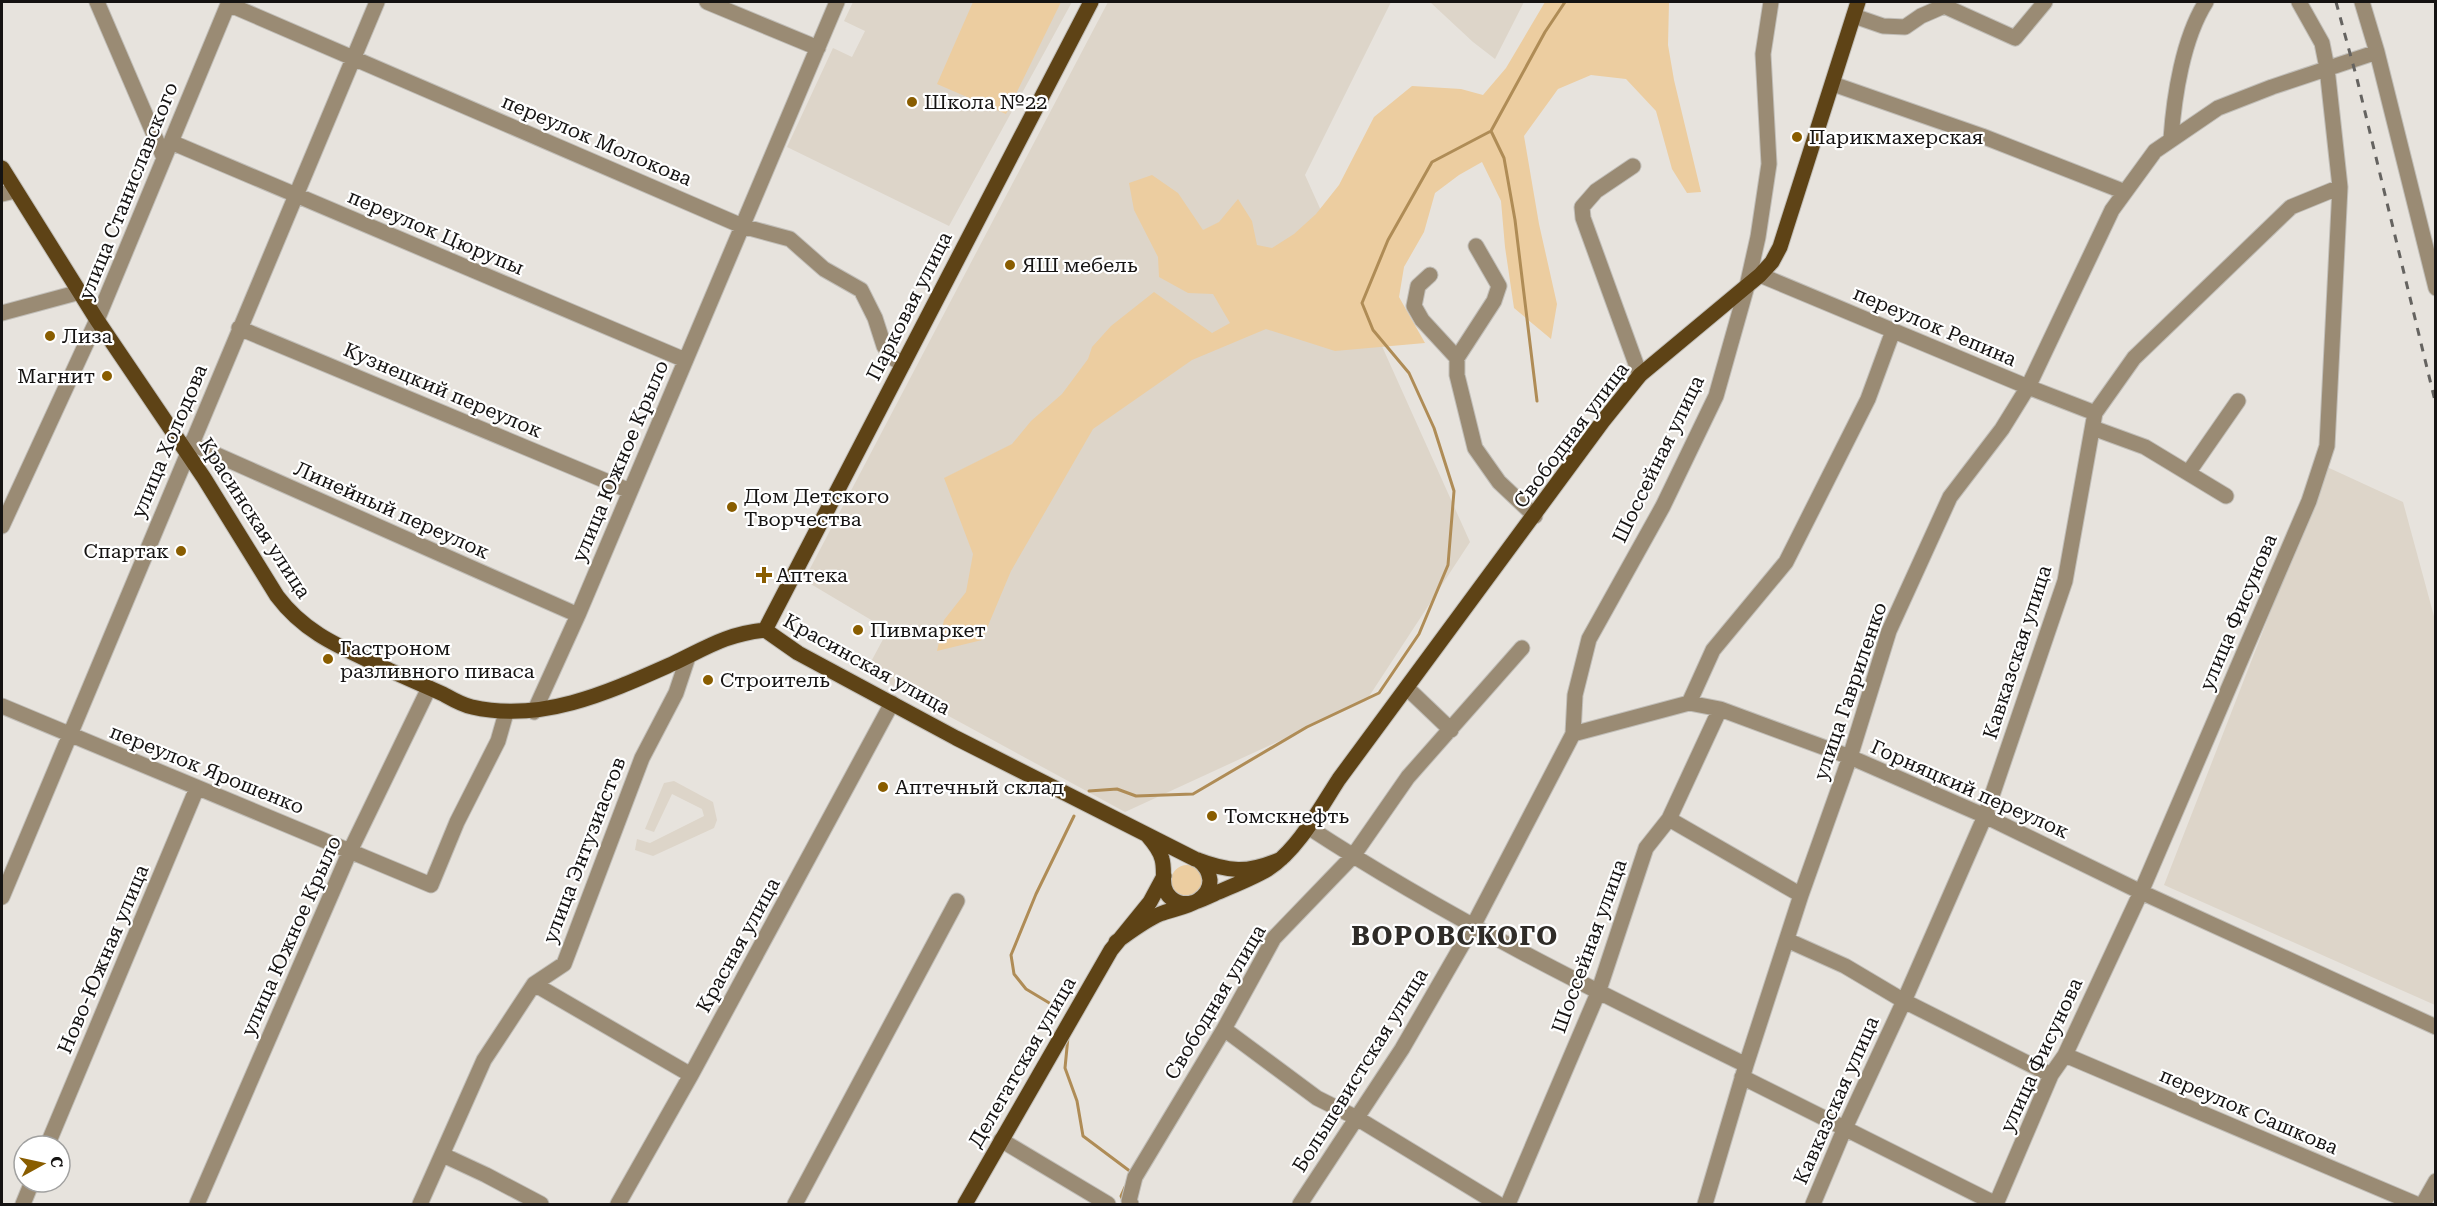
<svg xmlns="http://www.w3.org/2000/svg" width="2437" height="1206" font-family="'Roboto Serif',serif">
	<rect width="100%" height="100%" fill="#e7e3dd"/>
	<!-- built -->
	<path fill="#ddd5c9" d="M853,2H1072L949,226L787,147L833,48L852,57L865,31L844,21Z
		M1108,2H1391L1305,175L1470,542L1366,701L1125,812L866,671L888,630L804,580Z
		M1430,2H1524L1495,59L1473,42Z
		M2327,467L2403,502L2435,620V1005L2164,885Z
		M674,781L713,802L717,820L714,828L653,856L635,850L637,839L650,843L704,816L702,809L672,794L654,832L645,829L664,783Z"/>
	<!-- green -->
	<path fill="#eccda0" d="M973,2H1061L1006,114L937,84Z
		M1545,2H1669L1668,45L1674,80L1701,192L1687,193L1672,169L1656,111L1626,79L1591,75L1558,89L1524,136L1539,224L1557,304L1551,339L1514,308L1505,247L1501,201L1482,162L1459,175L1435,193L1424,232L1404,267L1399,297L1425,343L1335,351L1266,329L1192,360L1093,429L1011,571L982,640L937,651L944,620L966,592L973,554L944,478L1012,444L1031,421L1062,394L1088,359L1092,347L1111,326L1154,292L1212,333L1230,323L1213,294L1188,293L1159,277L1158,257L1134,210L1129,183L1152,175L1178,193L1203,230L1219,222L1238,199L1252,221L1257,245L1272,248L1294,234L1316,214L1339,185L1374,117L1412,86L1461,89L1483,95L1506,68Z
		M1171 881a16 16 0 1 1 32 0a16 16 0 1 1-32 0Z"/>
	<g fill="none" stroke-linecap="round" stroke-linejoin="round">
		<!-- stream -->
		<path stroke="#af8c56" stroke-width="3" d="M1537,401L1515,220L1504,158L1491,131L1545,32L1565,2
			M1089,791L1117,789L1136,796L1193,794L1307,727L1379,693L1419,634L1448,565L1454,491L1434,428L1409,373L1373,330L1362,303L1388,240L1432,162L1491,131
			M1051,1004L1026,989L1014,974L1011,955L1036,894L1074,816
			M1068,1037L1065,1068L1077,1101L1083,1136L1131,1172
			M1123,1200L1121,1196L1125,1187"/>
		<!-- minor casing -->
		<g stroke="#c1beb8" stroke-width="17">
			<path id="minor" d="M97,2L164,158
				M707,2L818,48
				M1947,2L1944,6L2015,38L2045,2
				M2362,2L2377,52L2436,288
				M228,4L742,226L790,239L824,269L861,290L875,318L884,346L891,357L903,364
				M1854,16L1883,26L1905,27L1921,16L1944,6
				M1833,84L1982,136L2125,192
				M2171,139C2174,96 2183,38 2206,2
				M171,142L685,360
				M1633,166L1596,191L1582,207L1583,218L1640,375
				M2,194L15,191
				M1476,246L1499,286L1494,301L1457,358V375L1475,448L1499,482L1535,516
				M1430,275L1418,286L1414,306L1422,320L1457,358
				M1760,275L2028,387L2095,413
				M2,313L80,292
				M239,328L630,491
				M2093,428L2145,447L2226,496
				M190,443L578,615
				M2188,473L2238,401
				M2,526L97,320L229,2
				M1407,688L1451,730
				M1689,703L1713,650L1786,562L1868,399L1893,331
				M2,706L431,885L457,822L498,741L506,713
				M534,712L578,615L837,2
				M1573,734L1689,703L1720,709L1850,757L1985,816L2141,892L2436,1027
				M1669,819L1801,895
				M1308,827C1447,918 1597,992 1746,1065
				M2,897L377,2
				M1787,940L1845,966L1904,1001L2051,1075
				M534,984L691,1075
				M1224,1029L1317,1098L1355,1117L1498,1204
				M2065,1055L2416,1204
				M1742,1077L1996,1204
				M1001,1140L1108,1204
				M47,1146L197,788
				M443,1155L486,1175L541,1204
				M23,1204L32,1182
				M197,1204L350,851L429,688
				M420,1204L484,1060L534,984L564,964L642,758L676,693L688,657
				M618,1204L691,1075L892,703
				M795,1204L957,901
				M1131,1204L1129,1201L1135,1177L1224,1029L1274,938L1353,856L1408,777L1522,648
				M1300,1204L1402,1049L1473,926L1573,734L1575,695L1589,639L1663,506L1716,396L1747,286L1758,237L1769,164L1763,54L1771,2
				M1508,1204L1598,993L1646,848L1669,819L1720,709
				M1705,1204L1746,1065L1801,895L1850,757L1889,631L1950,497L2002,429L2028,387L2112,210L2155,151L2218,108L2272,87L2377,52
				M1813,1204L1844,1130L1904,1001L1985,816L2065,581L2095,413L2134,358L2291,207L2340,187
				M1996,1204L2051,1075L2065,1055L2141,892L2309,501L2327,446L2340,187L2327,68L2322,43L2299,2
				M2423,1204L2436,1181"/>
		</g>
		<!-- major casing -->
		<g stroke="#c1beb8" stroke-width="17">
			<path id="major" d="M2,168L97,320L204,478L277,596C307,636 346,649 389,670C407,678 425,686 443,694C452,699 462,705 472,707C542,723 609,692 672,664C706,648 726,634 765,630L798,653L956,738L1195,859C1229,872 1247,874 1281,859
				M765,630L1091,2
				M1148,836C1154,843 1160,850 1162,859C1166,873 1159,888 1171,898C1185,910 1200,900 1214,894C1232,886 1251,879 1268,869C1298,850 1320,808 1339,779L1603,421L1640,375L1760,275L1772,262L1780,247L1858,2
				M1116,942C1130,932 1144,921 1160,914C1177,907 1210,905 1210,880C1209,871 1205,865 1198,860
				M965,1204L1111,950L1150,902L1164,876"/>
		</g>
		<!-- minor -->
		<use href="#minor" stroke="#9a8b74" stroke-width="15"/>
		<!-- major -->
		<use href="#major" stroke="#5e4316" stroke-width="15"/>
		<!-- rail -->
		<path stroke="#656360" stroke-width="3" stroke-dasharray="8 8" stroke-linecap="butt" d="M2336,2L2357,79L2436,405"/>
	</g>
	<!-- markers -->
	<g fill="#895d00" stroke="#fff" stroke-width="2">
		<circle cx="912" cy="102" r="6"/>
		<circle cx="1797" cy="137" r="6"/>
		<circle cx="1010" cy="265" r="6"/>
		<circle cx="50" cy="336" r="6"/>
		<circle cx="107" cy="376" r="6"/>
		<circle cx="732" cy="507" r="6"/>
		<circle cx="181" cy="551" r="6"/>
		<path d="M761 566h6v6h6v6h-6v6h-6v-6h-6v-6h6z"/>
		<circle cx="858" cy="630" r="6"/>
		<circle cx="328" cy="659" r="6"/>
		<circle cx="708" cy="680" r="6"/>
		<circle cx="883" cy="787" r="6"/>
		<circle cx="1212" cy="816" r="6"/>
	</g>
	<g text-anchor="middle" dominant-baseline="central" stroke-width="4.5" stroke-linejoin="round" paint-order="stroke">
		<!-- poi labels -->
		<g font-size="20" fill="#151312" stroke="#fff" text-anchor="start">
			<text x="924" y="102">Школа №22</text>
			<text x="1809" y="137">Парикмахерская</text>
			<text x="1022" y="265">ЯШ мебель</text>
			<text x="62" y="336">Лиза</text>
			<text x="95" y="376" text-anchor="end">Магнит</text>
			<text x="744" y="496">Дом Детского<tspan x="744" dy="23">Творчества</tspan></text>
			<text x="169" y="551" text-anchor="end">Спартак</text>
			<text x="776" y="575">Аптека</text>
			<text x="870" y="630">Пивмаркет</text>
			<text x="340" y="648">Гастроном<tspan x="340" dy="23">разливного пиваса</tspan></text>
			<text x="720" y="680">Строитель</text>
			<text x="895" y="787">Аптечный склад</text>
			<text x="1224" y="816">Томскнефть</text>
		</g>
		<!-- street labels -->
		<g font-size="20" fill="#151312" stroke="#fff">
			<text transform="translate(597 140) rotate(23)">переулок Молокова</text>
			<text transform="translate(128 191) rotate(-68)">улица Станиславского</text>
			<text transform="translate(436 232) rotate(23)">переулок Цюрупы</text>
			<text transform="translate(909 306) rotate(-63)">Парковая улица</text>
			<text transform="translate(1935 326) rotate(23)">переулок Репина</text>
			<text transform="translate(443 390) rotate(23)">Кузнецкий переулок</text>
			<text transform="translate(1571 435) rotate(-53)">Свободная улица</text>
			<text transform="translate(169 441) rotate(-67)">улица Холодова</text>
			<text transform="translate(1658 459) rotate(-64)">Шоссейная улица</text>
			<text transform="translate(620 461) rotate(-67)">улица Южное Крыло</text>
			<text transform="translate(392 510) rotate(24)">Линейный переулок</text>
			<text transform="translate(255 518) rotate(57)">Красинская улица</text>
			<text transform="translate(2238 612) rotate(-67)">улица Фисунова</text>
			<text transform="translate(2017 652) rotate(-72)">Кавказская улица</text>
			<text transform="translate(867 664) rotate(29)">Красинская улица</text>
			<text transform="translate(1850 691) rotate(-71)">улица Гавриленко</text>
			<text transform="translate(207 769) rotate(22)">переулок Ярошенко</text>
			<text transform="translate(1970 789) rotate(24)">Горняцкий переулок</text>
			<text transform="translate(584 850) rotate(-69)">улица Энтузиастов</text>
			<text transform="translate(291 936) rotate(-66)">улица Южное Крыло</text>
			<text transform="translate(738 945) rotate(-61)">Красная улица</text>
			<text transform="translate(1589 946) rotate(-70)">Шоссейная улица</text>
			<text transform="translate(103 959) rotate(-67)">Ново-Южная улица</text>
			<text transform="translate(1215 1002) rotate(-59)">Свободная улица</text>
			<text transform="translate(2041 1055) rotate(-65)">улица Фисунова</text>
			<text transform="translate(1022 1062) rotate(-60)">Делегатская улица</text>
			<text transform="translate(1360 1070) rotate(-58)">Большевистская улица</text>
			<text transform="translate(1836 1100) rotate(-66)">Кавказская улица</text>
			<text transform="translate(2249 1111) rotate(23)">переулок Сашкова</text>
		</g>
		<!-- district labels -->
		<g font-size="26" font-weight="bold" letter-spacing="1.5" fill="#2f2c28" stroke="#fff">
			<text x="1455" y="936">ВОРОВСКОГО</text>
		</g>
	</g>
	<!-- border -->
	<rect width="2437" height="1206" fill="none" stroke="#151312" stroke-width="6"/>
	<!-- north arrow -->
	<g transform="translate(42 1164) rotate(82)"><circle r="28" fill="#ffffff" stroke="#a1a1a0" stroke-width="1.5"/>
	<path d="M0-4.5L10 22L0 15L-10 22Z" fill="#895d00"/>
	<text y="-9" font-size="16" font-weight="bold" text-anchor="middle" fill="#151312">С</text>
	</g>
</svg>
